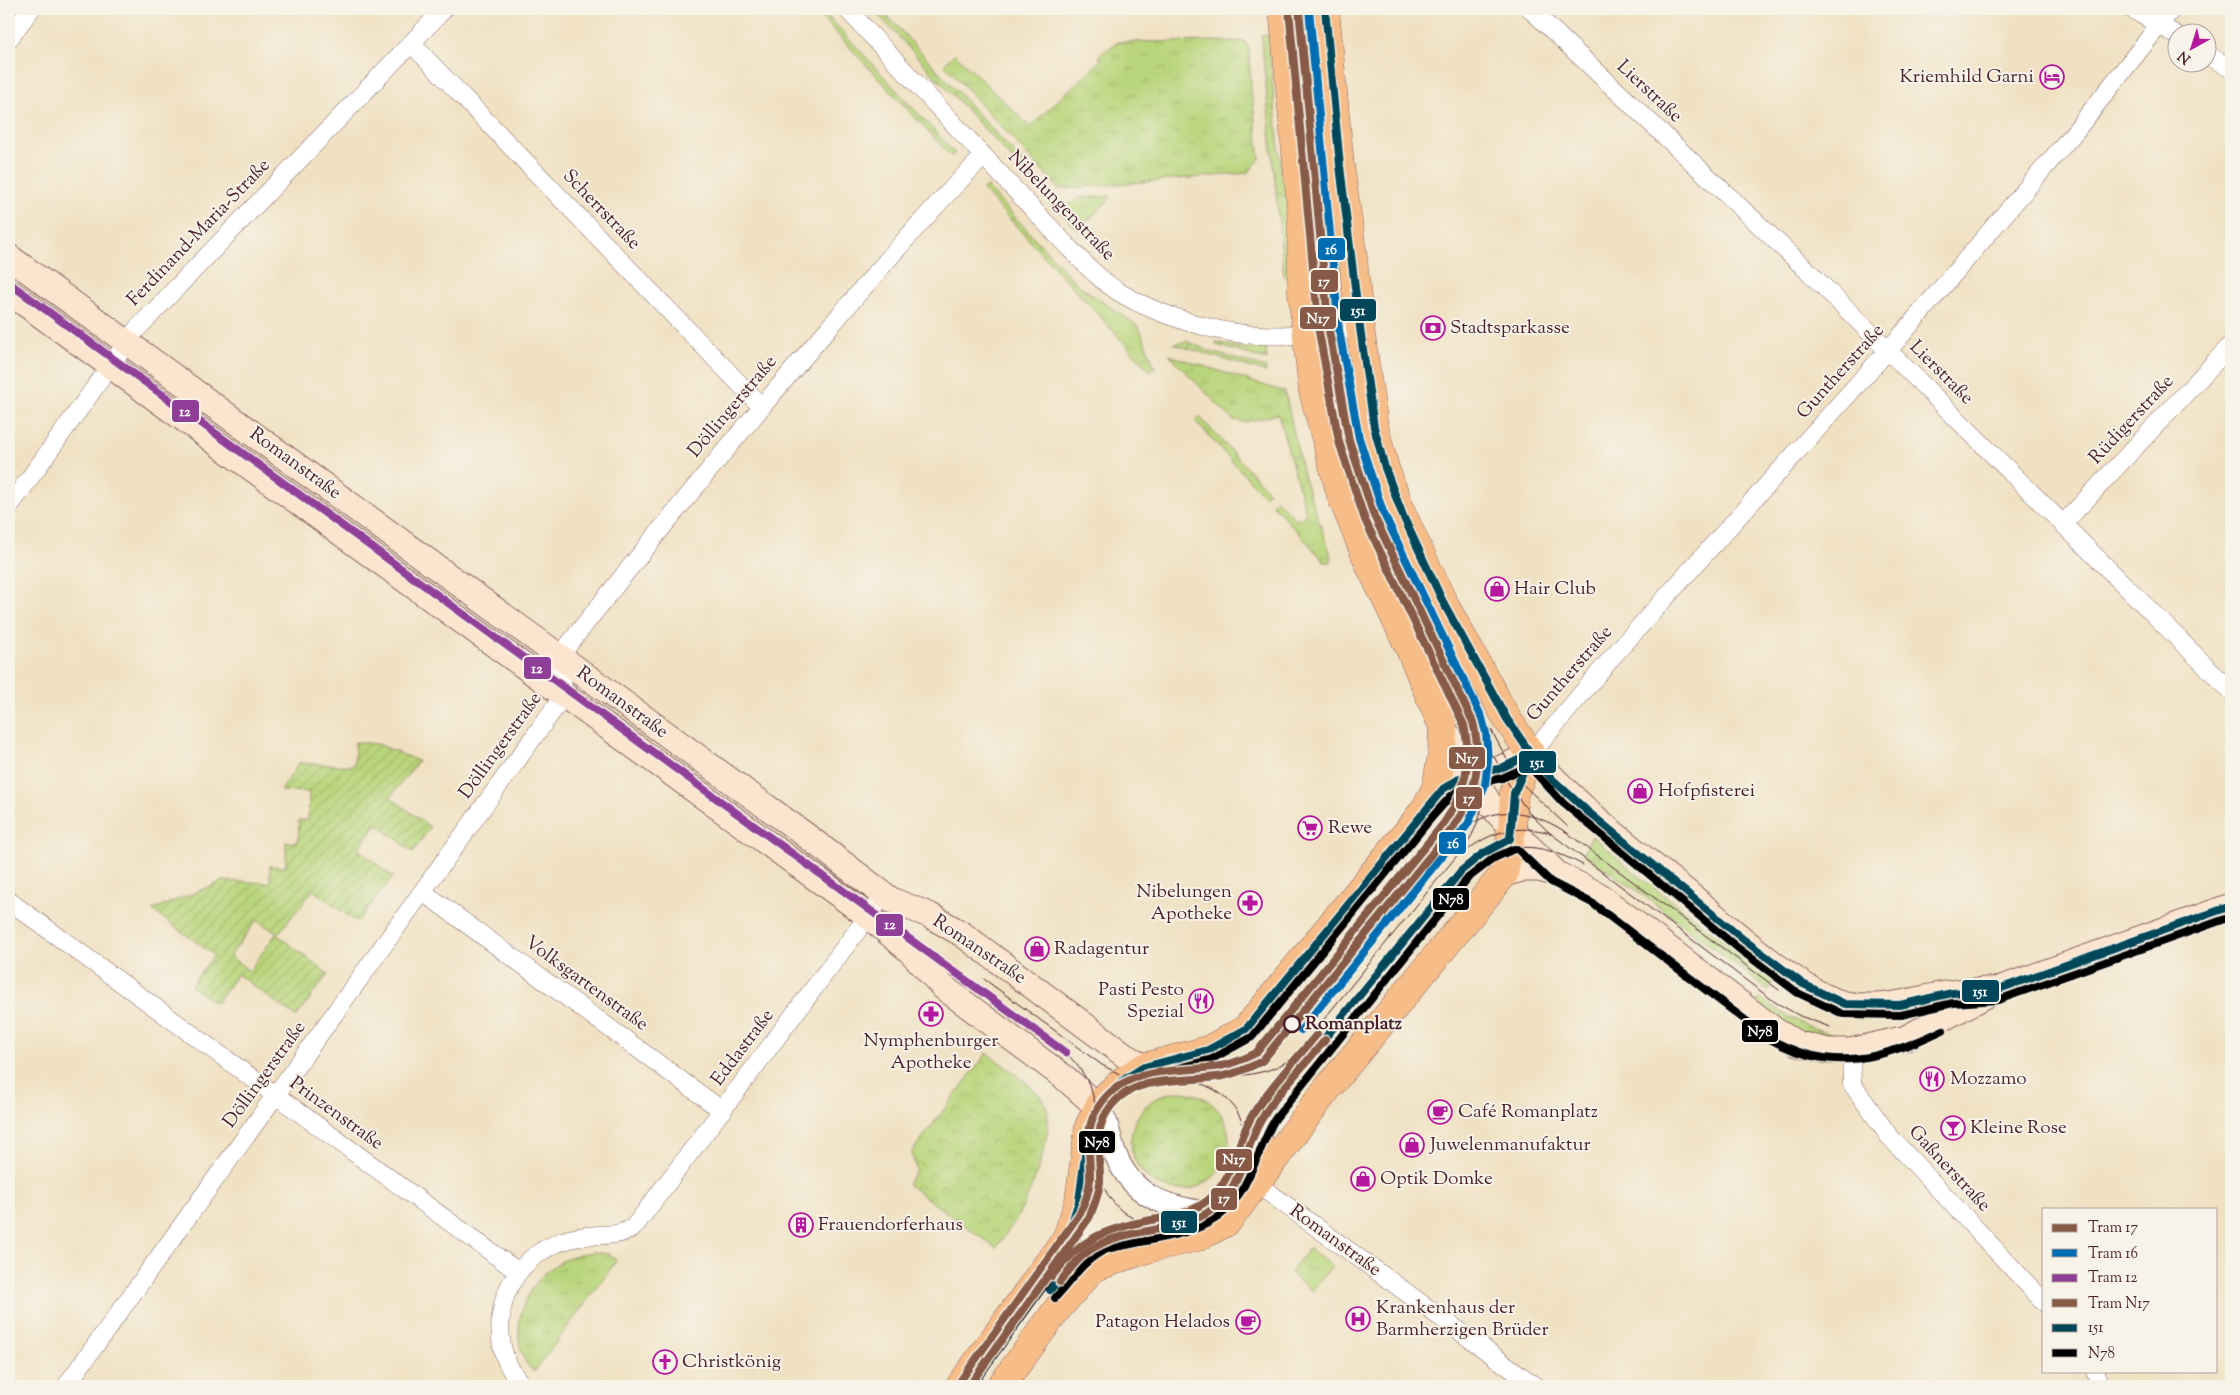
<svg xmlns="http://www.w3.org/2000/svg" width="2240" height="1395" font-family="'Sorts Mill Goudy',serif">
	<defs>
		<pattern id="grass-tufts" width="24" height="20" patternUnits="userSpaceOnUse" patternTransform="scale(1.25)"><rect width="24" height="20" fill="#b9d57b"/><path d="M3 7l-1-3M5 7V3M7 7l1-3M15 17l-1-3M17 17v-4M19 17l1-3" fill="none" stroke="#a1b66a"/></pattern>
		<pattern id="park-crowns" width="20" height="18" patternUnits="userSpaceOnUse" patternTransform="scale(1.25)"><rect width="20" height="18" fill="#b9d57b"/><path d="M2 6a3 3 0 1 1 6 0M12 15a3 3 0 1 1 6 0" fill="none" stroke="#a1b66a"/></pattern>
		<pattern id="garden-furrows" width="10" height="10" patternUnits="userSpaceOnUse" patternTransform="scale(1.25)"><rect width="10" height="10" fill="#b9d57b"/><path d="M-1 1l2-2M0 10L10 0M9 11l2-2" fill="none" stroke="#a1b66a"/></pattern>
	</defs>
	<rect width="100%" height="100%" fill="#f7f3e8"/>
	<filter id="ink" filterUnits="userSpaceOnUse"><feTurbulence type="fractalNoise" baseFrequency=".02" numOctaves="2"/><feDisplacementMap in="SourceGraphic" scale="10" xChannelSelector="R" yChannelSelector="G"/><feConvolveMatrix kernelMatrix="1 2 1 2 8 2 1 2 1" color-interpolation-filters="sRGB"/></filter>
	<filter id="wash" filterUnits="userSpaceOnUse"><feTurbulence type="fractalNoise" baseFrequency=".0096" numOctaves="4" result="noise"/><feDisplacementMap in="SourceGraphic" scale="20" xChannelSelector="R" yChannelSelector="G"/><feGaussianBlur stdDeviation="1.12" result="paint"/><feColorMatrix in="noise" values="0 0 0 0 0 0 0 0 0 0 0 0 0 0 0 0 0 1.4 0 .05"/><feComposite in="paint" operator="in"/></filter>
	<g filter="url(#wash)">
		<rect width="100%" height="100%" fill="#f0e1c2"/>
		<!-- grass -->
		<path fill="url(#grass-tufts)" stroke="#827a53" d="M814,9H821L955,153L951,156Z
			M873,9H881L1064,207L1079,198L1110,196L1111,198L1078,230Z
			M1294,9H1316L1345,272L1314,275Z
			M1261,35H1268L1281,169H1286L1292,277H1284Z
			M1244,41L1249,49L1251,89L1260,159L1248,173L1059,189L944,64L955,54L1030,127L1101,60L1099,55L1118,42Z
			M987,187L1078,285L1139,327L1155,368L1151,372L983,190Z
			M1186,341L1209,351L1266,368L1265,372L1174,344Z
			M1216,342L1241,348H1266L1267,360L1216,345Z
			M1347,347L1350,371H1354L1409,554L1389,564L1358,487L1328,375L1332,374L1328,349Z
			M1169,355L1285,392L1303,475L1332,558L1331,562H1325L1272,504L1276,500L1296,519H1301L1306,513L1278,414L1246,422L1233,420Z
			M1200,417L1269,492L1264,496L1195,421Z
			M1592,836L1639,876L1775,979L1768,990L1635,889L1583,854Z
			M1760,998C1790,1020 1822,1035 1859,1039L1819,1042L1754,1006Z
			M1131 1141a49 49 0 1 1 98 0a49 49 0 1 1-98 0Z
			M1309,1248L1332,1266L1312,1291L1290,1273Z
			M595,1252L609,1254L617,1260L534,1372C524,1364 520,1350 519,1338C516,1302 541,1266 576,1255C582,1253 589,1253 595,1252Z"/>
		<!-- park -->
		<path fill="url(#park-crowns)" stroke="#827a53" d="M987,1053C1003,1066 1036,1086 1045,1103C1057,1128 1031,1193 1018,1216C1012,1227 1003,1237 996,1248L907,1184L916,1171L912,1152Z"/>
		<!-- garden -->
		<path fill="url(#garden-furrows)" stroke="#827a53" d="M355,742L378,744L418,761L390,797L430,827L413,852L377,824L358,849L393,877L357,922L313,890L278,934L257,920L230,956L249,971L276,934L328,974L296,1017L237,974L216,1004L191,986L214,955L152,910L224,881L270,883V866L286,867V842H298L299,820H308L309,792L281,791L299,763L354,766Z"/>
	</g>
	<g filter="url(#ink)">
		<g fill="none" stroke-linecap="round" stroke-linejoin="round">
			<!-- minor casing -->
			<g stroke="#846360" stroke-width="19">
				<path id="minor" d="M847,9L1070,249C1086,265 1102,282 1122,294C1158,315 1215,333 1257,335C1291,337 1326,332 1360,328
					M1530,9L1810,273L2231,691
					M2132,9L2178,36
					M9,39L31,9
					M411,43L761,406
					M2208,55L2231,69
					M9,507L136,330L444,9
					M2063,524L2231,345
					M1531,754L1614,655L1899,338L2073,134L2172,9
					M423,892L723,1111
					M9,901L517,1271
					M1851,1051L1852,1084L1889,1136L2044,1302
					M1257,1184L1535,1386
					M2095,1371L2101,1386
					M66,1386L564,695L559,657C646,546 735,437 827,330C878,271 928,211 984,156
					M523,1386C504,1366 498,1343 501,1316C506,1271 542,1241 586,1236C603,1234 620,1237 634,1227L875,907"/>
			</g>
			<!-- tertiary casing -->
			<g stroke="#846360" stroke-width="24">
				<path id="tertiary" d="M1098,1107C1108,1120 1109,1137 1115,1153C1136,1208 1181,1207 1231,1218"/>
			</g>
			<!-- secondary casing -->
			<g stroke="#846360" stroke-width="27">
				<path id="secondary" d="M9,257L804,834L891,900L929,915L962,934L1126,1056L1144,1067
					M9,292L868,916L910,951L943,987L1065,1078L1098,1107
					M1443,727L1489,803L1520,838L1557,874
					M1427,806L1443,789L1460,777L1499,769L1531,754C1579,809 1638,853 1695,899C1728,927 1806,997 1846,1004C1882,1011 1916,999 1950,993C1963,991 1976,991 1988,990
					M1504,874L1522,869H1539L1557,874L1597,894L1776,1031L1798,1044L1828,1051H1851L1906,1038L1996,990L2231,906"/>
			</g>
			<!-- primary casing -->
			<g stroke="#846360" stroke-width="29">
				<path id="primary" d="M960,1386L1067,1237L1079,1201L1089,1126L1103,1099L1125,1079L1144,1067L1208,1050L1246,1029L1411,827L1425,809L1436,788L1442,755L1443,727L1409,647L1370,566L1341,495L1313,391L1302,293V219L1283,9
					M1001,1386L1059,1307L1093,1268L1147,1249L1198,1237L1227,1222L1327,1089L1504,874L1512,829L1514,793L1531,754L1507,719L1443,602L1403,516L1385,468L1374,427L1360,328L1352,249L1340,166L1325,9"/>
			</g>
			<!-- minor -->
			<use href="#minor" stroke="#fff" stroke-width="18"/>
			<!-- tertiary -->
			<use href="#tertiary" stroke="#fff" stroke-width="22"/>
			<!-- secondary -->
			<use href="#secondary" stroke="#fce5cf" stroke-width="25"/>
			<!-- primary -->
			<use href="#primary" stroke="#f7bd88" stroke-width="28"/>
			<!-- tram -->
			<path stroke="#4a1f2b" stroke-width="1" d="M1464,700L1509,785L1531,815L1550,833L1775,1002L1800,1016L1830,1027
				M1480,709L1518,780L1567,826
				M1435,852C1479,811 1511,798 1566,832L1779,990
				M1465,852C1490,831 1519,824 1550,833
				M1461,871C1507,842 1534,839 1583,865
				M984,979L1102,1065L1127,1078L1154,1081
				M1066,1053C1095,1081 1097,1105 1099,1143
				M1224,1077C1249,1075 1274,1073 1294,1056L1468,842C1488,809 1487,776 1480,739
				M1187,1080C1233,1089 1255,1123 1241,1168
				M1100,1177C1111,1212 1138,1228 1174,1225"/>
			<!-- bus-1 casing -->
			<g stroke="#f7f3e8" stroke-width="11">
				<path id="bus-1" d="M1325,9L1340,166L1360,328L1374,427L1385,468L1403,516L1443,602L1507,719L1531,754L1552,779L1587,811L1744,940L1803,984L1845,1004L1900,1005L1952,993L1996,990L2231,906
					M1050,1290L1085,1250L1102,1240L1193,1219L1220,1201L1236,1178L1260,1123L1285,1087L1461,871L1482,854L1510,839L1514,793L1531,754
					M960,1386L1067,1237L1079,1201L1089,1126L1103,1099L1125,1079L1144,1067L1208,1050L1246,1029L1443,789L1469,773L1499,769L1531,754"/>
			</g>
			<!-- bus-2 casing -->
			<g stroke="#f7f3e8" stroke-width="11">
				<path id="bus-2" d="M1055,1298C1070,1282 1084,1259 1105,1250C1112,1247 1122,1246 1131,1244C1161,1237 1200,1234 1224,1212C1250,1189 1258,1148 1275,1119L1468,878L1494,858L1514,849H1517L1551,882L1592,903L1770,1039C1832,1074 1883,1059 1943,1030
					M972,1386L1076,1241L1089,1203L1099,1129L1111,1105L1131,1087L1148,1076L1212,1059L1252,1037L1433,816L1450,797L1464,786L1502,778L1529,766L1563,803L1738,948L1798,993L1843,1014L1901,1015L1953,1003L1998,1000L2231,917"/>
			</g>
			<!-- bus-1 -->
			<use href="#bus-1" stroke="#00465a" stroke-width="8"/>
			<!-- bus-2 -->
			<use href="#bus-2" stroke="#000" stroke-width="8"/>
			<!-- tram-1 casing -->
			<g stroke="#f7f3e8" stroke-width="11">
				<path id="tram-1" d="M1060,1282C1070,1269 1080,1255 1095,1247C1131,1226 1178,1235 1213,1209C1242,1188 1244,1149 1261,1120C1278,1091 1304,1066 1325,1040
					M969,1386L1089,1218C1094,1206 1099,1195 1100,1182C1101,1161 1094,1137 1104,1117C1127,1071 1181,1084 1223,1076C1238,1073 1249,1068 1262,1061L1452,829C1476,794 1483,763 1473,722L1374,516L1349,440L1329,331L1299,9"/>
			</g>
			<!-- tram-2 casing -->
			<g stroke="#f7f3e8" stroke-width="11">
				<path id="tram-2" d="M1301,1030L1468,824L1485,785L1488,760L1486,733L1482,718L1383,512L1359,438L1339,330L1309,9"/>
			</g>
			<!-- tram-3 casing -->
			<g stroke="#f7f3e8" stroke-width="11">
				<path id="tram-3" d="M9,283L1066,1053"/>
			</g>
			<!-- tram-4 casing -->
			<g stroke="#f7f3e8" stroke-width="11">
				<path id="tram-4" d="M1052,1276C1082,1238 1105,1229 1151,1220C1171,1217 1192,1213 1208,1200C1235,1179 1236,1141 1253,1114C1271,1085 1296,1060 1317,1034
					M961,1380L1080,1213C1085,1203 1089,1192 1090,1180C1091,1158 1084,1133 1095,1113C1121,1063 1174,1074 1220,1066C1233,1064 1244,1059 1256,1053L1444,823C1466,791 1472,763 1464,725L1365,520L1339,442L1319,332L1289,10"/>
			</g>
			<!-- tram-1 -->
			<use href="#tram-1" stroke="#865a46" stroke-width="8"/>
			<!-- tram-2 -->
			<use href="#tram-2" stroke="#006cb2" stroke-width="8"/>
			<!-- tram-3 -->
			<use href="#tram-3" stroke="#903f98" stroke-width="8"/>
			<!-- tram-4 -->
			<use href="#tram-4" stroke="#865a46" stroke-width="8"/>
		</g>
	</g>
	<!-- icons -->
	<defs>
		<g id="hotel-ring" transform="scale(1.25)"><circle r="9.5" fill="#f7f3e8" stroke="#b5179e" stroke-width="1.5"/><path d="M-6-4.5h1.5V1H6V5H4.5V3h-9V5H-6ZM-4 0a1.8 1.8 0 1 1 3.6 0ZM.5 0V-2.5h3Q6-2.5 6 0Z" fill="#b5179e"/></g>
		<g id="bank-ring" transform="scale(1.25)"><circle r="9.5" fill="#f7f3e8" stroke="#b5179e" stroke-width="1.5"/><path d="M-6-4H6V4H-6ZM0-2.3a2.3 2.3 0 1 0 0 4.6a2.3 2.3 0 1 0 0-4.6Z" fill="#b5179e"/></g>
		<g id="shop-ring" transform="scale(1.25)"><circle r="9.5" fill="#f7f3e8" stroke="#b5179e" stroke-width="1.5"/><path d="M-5-2.5h2.3a2.7 3.5 0 0 1 5.4 0H5L5.5 6h-11ZM-1.5-2.5h3a1.5 2.3 0 0 0-3 0Z" fill="#b5179e"/></g>
		<g id="supermarket-ring" transform="scale(1.25)"><circle r="9.5" fill="#f7f3e8" stroke="#b5179e" stroke-width="1.5"/><path d="M-6-5.5h2.5l.6 2H6L4.5 2H-2.5L-4.4-4H-6ZM-1.5 3.2a1.3 1.3 0 1 0 .1 0ZM3 3.2a1.3 1.3 0 1 0 .1 0Z" fill="#b5179e"/></g>
		<g id="pharmacy-ring" transform="scale(1.25)"><circle r="9.5" fill="#f7f3e8" stroke="#b5179e" stroke-width="1.5"/><path d="M-2-6h4v4h4v4h-4v4h-4v-4h-4v-4h4Z" fill="#b5179e"/></g>
		<g id="restaurant-ring" transform="scale(1.25)"><circle r="9.5" fill="#f7f3e8" stroke="#b5179e" stroke-width="1.5"/><path d="M-5-6h1v4h1v-4h1v4h1v-4h1v5L-1.5 .5V6h-2V.5L-5-1ZM5-6V6H3V1.5H1.5Q1.5-4 5-6Z" fill="#b5179e"/></g>
		<g id="cafe-ring" transform="scale(1.25)"><circle r="9.5" fill="#f7f3e8" stroke="#b5179e" stroke-width="1.5"/><path d="M-5.5-4.5H6V0H3Q3 3.5 0 3.5H-2.5Q-5.5 3.5-5.5 0ZM3-3.2v2h1.7v-2ZM-6 4.5H4V6H-6Z" fill="#b5179e"/></g>
		<g id="bar-ring" transform="scale(1.25)"><circle r="9.5" fill="#f7f3e8" stroke="#b5179e" stroke-width="1.5"/><path d="M-6-5H6L.8 .8V4.5H3.5V6h-7V4.5H-.8V.8Z" fill="#b5179e"/></g>
		<g id="building-ring" transform="scale(1.25)"><circle r="9.5" fill="#f7f3e8" stroke="#b5179e" stroke-width="1.5"/><path d="M-4-6H4V6H1V3H-1V6H-4ZM-2.5-4.3h1.7v1.8h-1.7ZM.8-4.3h1.7v1.8H.8ZM-2.5-1h1.7V.8h-1.7ZM.8-1h1.7V.8H.8Z" fill="#b5179e"/></g>
		<g id="hospital-ring" transform="scale(1.25)"><circle r="9.5" fill="#f7f3e8" stroke="#b5179e" stroke-width="1.5"/><path d="M-5-5h3v3.5h4V-5h3V5h-3V1.5h-4V5h-3Z" fill="#b5179e"/></g>
		<g id="church-ring" transform="scale(1.25)"><circle r="9.5" fill="#f7f3e8" stroke="#b5179e" stroke-width="1.5"/><path d="M-1.2-6h2.4v3.5h3.3v2.4h-3.3V6h-2.4V-.1h-3.3v-2.4h3.3Z" fill="#b5179e"/></g>
	</defs>
	<g fill-rule="evenodd">
		<use href="#hotel-ring" x="2052" y="77"/>
		<use href="#bank-ring" x="1433" y="328"/>
		<use href="#shop-ring" x="1497" y="589"/>
		<use href="#shop-ring" x="1640" y="791"/>
		<use href="#supermarket-ring" x="1310" y="828"/>
		<use href="#pharmacy-ring" x="1250" y="903"/>
		<use href="#shop-ring" x="1037" y="949"/>
		<use href="#restaurant-ring" x="1201" y="1001"/>
		<use href="#pharmacy-ring" x="931" y="1014"/>
		<use href="#restaurant-ring" x="1932" y="1079"/>
		<use href="#cafe-ring" x="1440" y="1112"/>
		<use href="#bar-ring" x="1953" y="1128"/>
		<use href="#shop-ring" x="1412" y="1145"/>
		<use href="#shop-ring" x="1363" y="1179"/>
		<use href="#building-ring" x="801" y="1225"/>
		<use href="#hospital-ring" x="1358" y="1319"/>
		<use href="#cafe-ring" x="1248" y="1322"/>
		<use href="#church-ring" x="665" y="1362"/>
	</g>
	<!-- markers -->
	<circle fill="#f7f3e8" stroke="#4a1f2b" stroke-width="2.5" cx="1292" cy="1024" r="8"/>
	<g text-anchor="middle" dominant-baseline="central" stroke-width="4" stroke-linejoin="round" paint-order="stroke">
		<!-- poi labels -->
		<g font-size="19" fill="#4a1f2b" stroke="#f7f3e8" text-anchor="start">
			<text x="2034" y="77" text-anchor="end">Kriemhild Garni</text>
			<text x="1450" y="328">Stadtsparkasse</text>
			<text x="1514" y="589">Hair Club</text>
			<text x="1658" y="791">Hofpfisterei</text>
			<text x="1328" y="828">Rewe</text>
			<text x="1232" y="892" text-anchor="end">Nibelungen<tspan x="1232" dy="22">Apotheke</tspan></text>
			<text x="1054" y="949">Radagentur</text>
			<text x="1184" y="990" text-anchor="end">Pasti Pesto<tspan x="1184" dy="22">Spezial</tspan></text>
			<text x="931" y="1041" text-anchor="middle">Nymphenburger<tspan x="931" dy="22">Apotheke</tspan></text>
			<text x="1950" y="1079">Mozzamo</text>
			<text x="1458" y="1112">Café Romanplatz</text>
			<text x="1970" y="1128">Kleine Rose</text>
			<text x="1430" y="1145">Juwelenmanufaktur</text>
			<text x="1380" y="1179">Optik Domke</text>
			<text x="818" y="1225">Frauendorferhaus</text>
			<text x="1376" y="1308">Krankenhaus der<tspan x="1376" dy="22">Barmherzigen Brüder</tspan></text>
			<text x="1230" y="1322" text-anchor="end">Patagon Helados</text>
			<text x="682" y="1362">Christkönig</text>
		</g>
		<!-- street labels -->
		<g font-size="19" fill="#4a1f2b" stroke="#f7f3e8">
			<text transform="translate(1649 92) rotate(43)">Lierstraße</text>
			<text transform="translate(1061 206) rotate(46)">Nibelungenstraße</text>
			<text transform="translate(601 210) rotate(46)">Scherrstraße</text>
			<text transform="translate(199 233) rotate(-46)">Ferdinand-Maria-Straße</text>
			<text transform="translate(1841 372) rotate(-48)">Guntherstraße</text>
			<text transform="translate(1941 373) rotate(45)">Lierstraße</text>
			<text transform="translate(733 407) rotate(-50)">Döllingerstraße</text>
			<text transform="translate(2132 420) rotate(-47)">Rüdigerstraße</text>
			<text transform="translate(295 464) rotate(36)">Romanstraße</text>
			<text transform="translate(1570 674) rotate(-49)">Guntherstraße</text>
			<text transform="translate(622 703) rotate(36)">Romanstraße</text>
			<text transform="translate(501 746) rotate(-54)">Döllingerstraße</text>
			<text transform="translate(979 950) rotate(34)">Romanstraße</text>
			<text transform="translate(586 984) rotate(36)">Volksgartenstraße</text>
			<text transform="translate(743 1048) rotate(-53)">Eddastraße</text>
			<text transform="translate(265 1075) rotate(-54)">Döllingerstraße</text>
			<text transform="translate(336 1114) rotate(36)">Prinzenstraße</text>
			<text transform="translate(1949 1169) rotate(47)">Gaßnerstraße</text>
			<text transform="translate(1335 1241) rotate(36)">Romanstraße</text>
		</g>
		<!-- stop labels -->
		<g font-size="19" font-weight="bold" fill="#4a1f2b" stroke="#f7f3e8" text-anchor="start">
			<text x="1305" y="1024">Romanplatz</text>
		</g>
	</g>
	<g stroke="#f7f3e8" stroke-width="2">
		<rect x="1317" y="237" width="29" height="24" rx="5" fill="#006cb2"/>
		<rect x="1310" y="269" width="29" height="24" rx="5" fill="#865a46"/>
		<rect x="1339" y="298" width="38" height="24" rx="5" fill="#00465a"/>
		<rect x="1299" y="306" width="38" height="24" rx="5" fill="#865a46"/>
		<rect x="171" y="399" width="29" height="24" rx="5" fill="#903f98"/>
		<rect x="523" y="656" width="29" height="24" rx="5" fill="#903f98"/>
		<rect x="1448" y="746" width="38" height="24" rx="5" fill="#865a46"/>
		<rect x="1518" y="750" width="39" height="24" rx="5" fill="#00465a"/>
		<rect x="1455" y="786" width="28" height="24" rx="5" fill="#865a46"/>
		<rect x="1438" y="831" width="29" height="24" rx="5" fill="#006cb2"/>
		<rect x="1432" y="887" width="38" height="24" rx="5" fill="#000"/>
		<rect x="875" y="913" width="29" height="24" rx="5" fill="#903f98"/>
		<rect x="1961" y="979" width="39" height="24" rx="5" fill="#00465a"/>
		<rect x="1741" y="1019" width="38" height="24" rx="5" fill="#000"/>
		<rect x="1078" y="1130" width="38" height="24" rx="5" fill="#000"/>
		<rect x="1215" y="1148" width="38" height="24" rx="5" fill="#865a46"/>
		<rect x="1210" y="1187" width="28" height="24" rx="5" fill="#865a46"/>
		<rect x="1160" y="1210" width="38" height="24" rx="5" fill="#00465a"/>
	</g>
	<g font-size="14" text-anchor="middle" font-weight="bold" fill="#fff">
		<text x="1331" y="254">16</text>
		<text x="1324" y="286">17</text>
		<text x="1358" y="315">151</text>
		<text x="1318" y="323">N17</text>
		<text x="185" y="416">12</text>
		<text x="537" y="673">12</text>
		<text x="1467" y="763">N17</text>
		<text x="1537" y="767">151</text>
		<text x="1469" y="803">17</text>
		<text x="1453" y="848">16</text>
		<text x="1451" y="904">N78</text>
		<text x="890" y="929">12</text>
		<text x="1980" y="996">151</text>
		<text x="1760" y="1036">N78</text>
		<text x="1097" y="1147">N78</text>
		<text x="1234" y="1164">N17</text>
		<text x="1224" y="1203">17</text>
		<text x="1179" y="1227">151</text>
	</g>
	<!-- margin -->
	<rect width="2240" height="1395" fill="none" stroke="#f7f3e8" stroke-width="30"/>
	<!-- legend -->
	<rect x="2042" y="1208" width="175" height="165" fill="#f7f3e8" stroke="#b29e9c"/>
	<rect x="2052" y="1224" width="25" height="8" fill="#865a46" stroke="#b29e9c"/>
	<text x="2088" y="1232" font-size="15" fill="#4a1f2b">Tram 17</text>
	<rect x="2052" y="1249" width="25" height="8" fill="#006cb2" stroke="#b29e9c"/>
	<text x="2088" y="1258" font-size="15" fill="#4a1f2b">Tram 16</text>
	<rect x="2052" y="1274" width="25" height="8" fill="#903f98" stroke="#b29e9c"/>
	<text x="2088" y="1282" font-size="15" fill="#4a1f2b">Tram 12</text>
	<rect x="2052" y="1299" width="25" height="8" fill="#865a46" stroke="#b29e9c"/>
	<text x="2088" y="1308" font-size="15" fill="#4a1f2b">Tram N17</text>
	<rect x="2052" y="1324" width="25" height="8" fill="#00465a" stroke="#b29e9c"/>
	<text x="2088" y="1332" font-size="15" fill="#4a1f2b">151</text>
	<rect x="2052" y="1349" width="25" height="8" fill="#000000" stroke="#b29e9c"/>
	<text x="2088" y="1358" font-size="15" fill="#4a1f2b">N78</text>
	<!-- north arrow -->
	<g transform="translate(2192 48) rotate(219)"><circle r="24" fill="#f7f3e8" stroke="#b29e9c"/>
	<path d="M0-4L9 19L0 12L-9 19Z" fill="#b5179e"/>
	<text y="-8" font-size="14" font-weight="bold" text-anchor="middle" fill="#4a1f2b">N</text>
	</g>
</svg>
